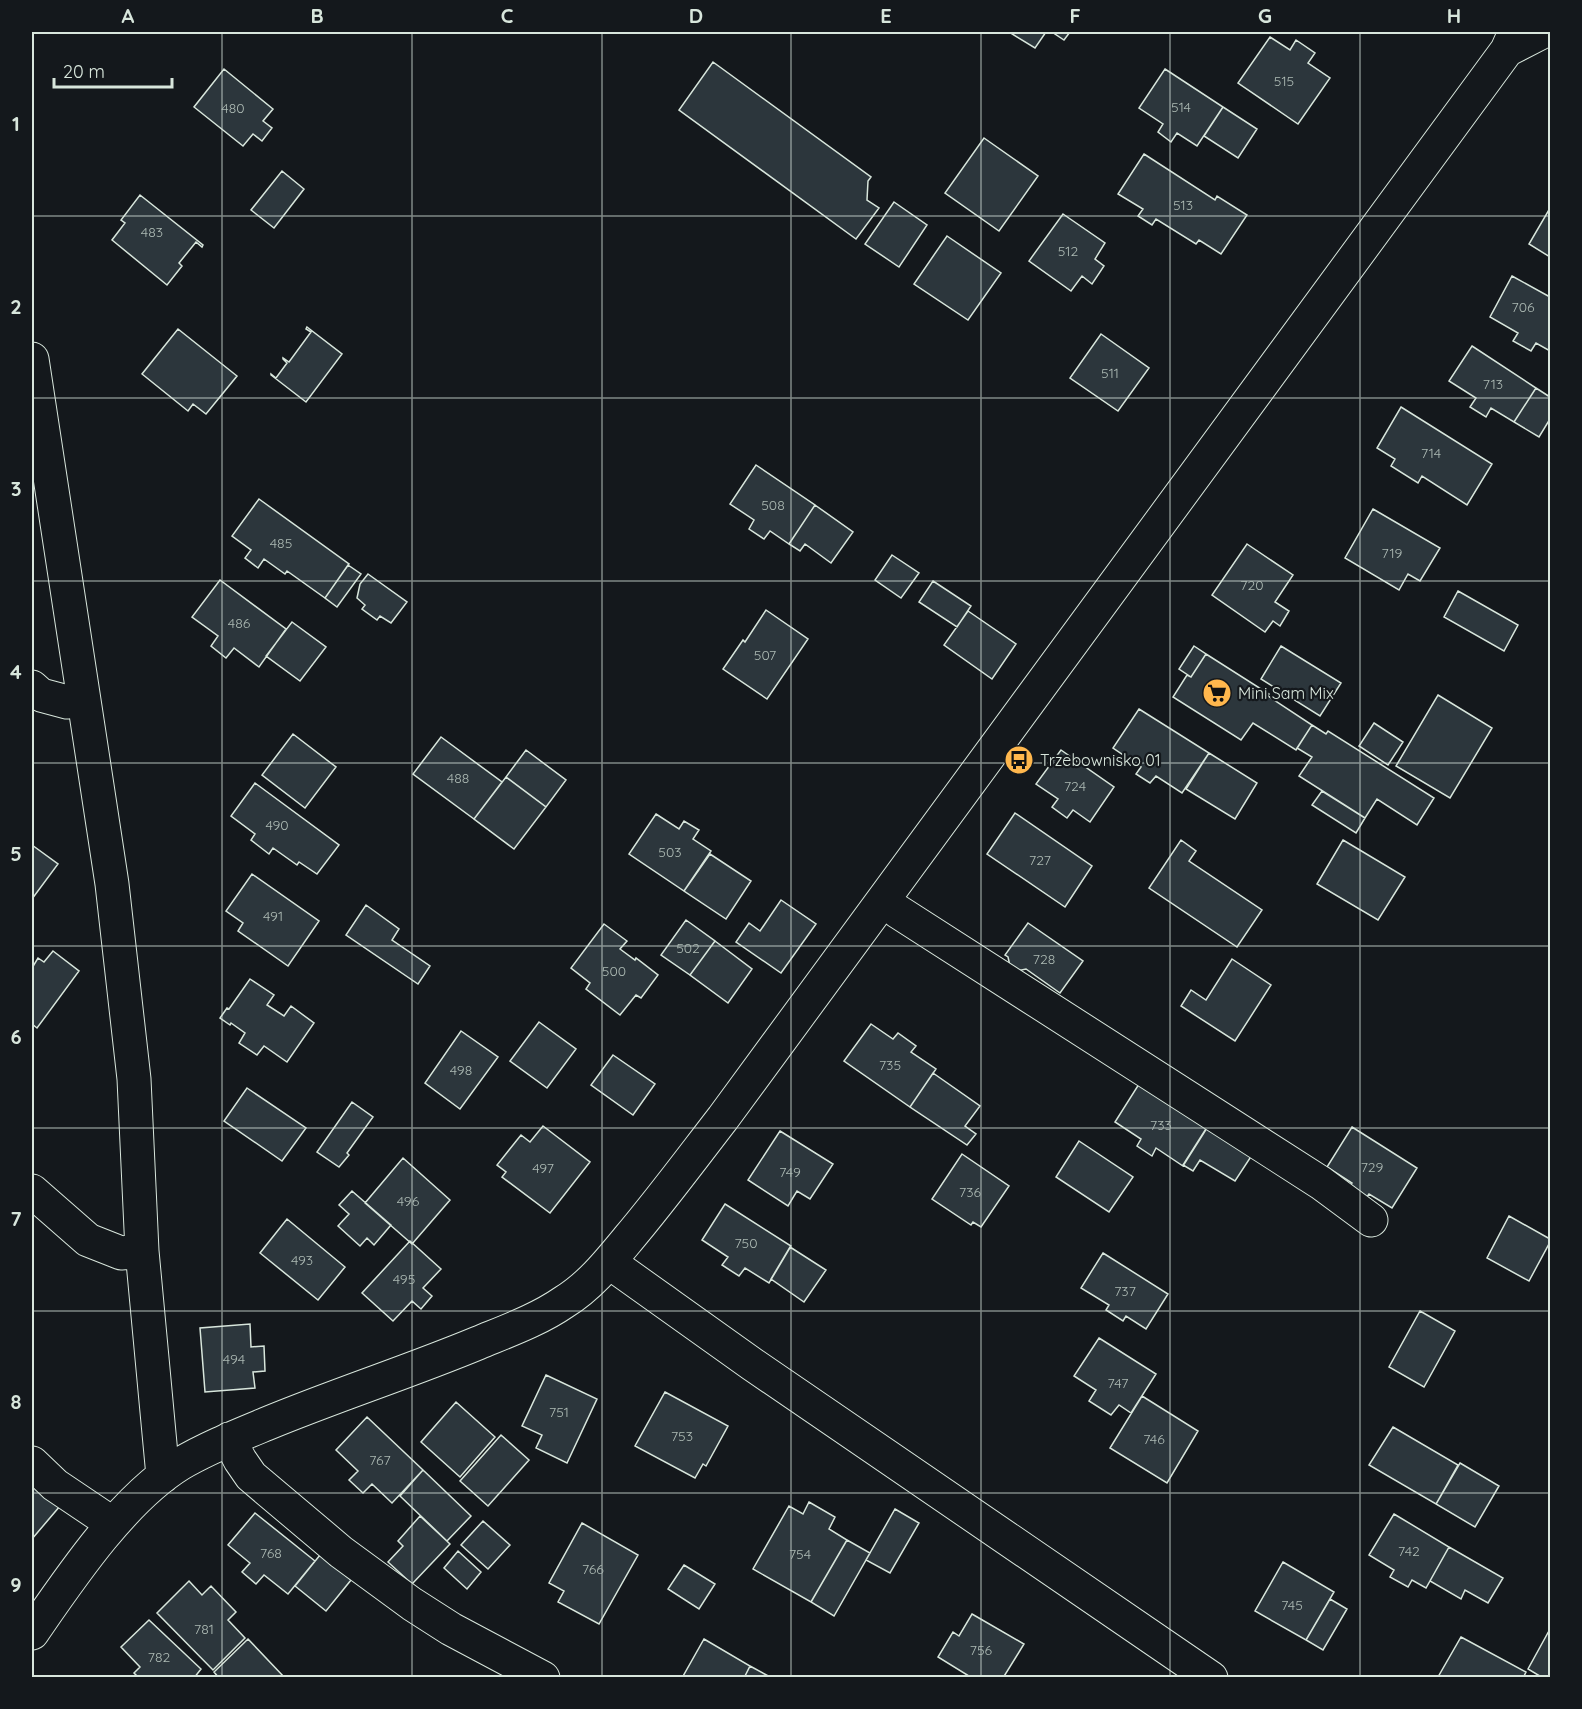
<svg xmlns="http://www.w3.org/2000/svg" width="1582" height="1709" font-family="Quicksand,sans-serif">
	<rect width="100%" height="100%" fill="#14181c"/>
	<!-- building -->
	<path fill="#2c363c" stroke="#d8e6dc" stroke-width="1.5" d="M1009,32H1046L1035,48Z
		M1052,32H1070L1064,40Z
		M1270,37L1290,50L1296,40L1315,53L1308,63L1330,78L1298,124L1238,83Z
		M713,62L871,177L868,181L867,200L879,208L856,239L679,110Z
		M224,69L273,109L263,121L272,128L262,141L253,134L243,146L194,107Z
		M1165,69L1223,107L1197,146L1177,133L1171,142L1158,132L1163,124L1139,108Z
		M1223,107L1257,129L1238,158L1204,136Z
		M984,138L1038,176L999,231L945,193Z
		M1144,154L1215,200L1217,196L1247,215L1221,254L1199,240L1196,244L1156,219L1152,225L1138,216L1143,209L1118,194Z
		M282,171L304,189L274,228L251,210Z
		M140,195L203,245L202,247L196,242L179,263L182,266L167,285L112,240L125,223L121,220Z
		M894,202L927,225L899,267L865,244Z
		M1550,208V257L1529,244Z
		M1063,214L1105,243L1095,259L1104,266L1092,284L1082,276L1071,291L1029,261Z
		M947,236L1001,273L968,320L914,284Z
		M1512,276L1550,297V351L1536,343L1531,351L1513,341L1518,333L1490,317Z
		M307,327L342,354L306,402L271,375V374L276,378L287,363L283,359V358L289,362L311,332L306,329Z
		M178,329L237,376L206,414L193,404L188,411L142,374Z
		M1101,334L1149,368L1118,411L1070,378Z
		M1472,346L1536,388L1514,422L1491,408L1486,417L1470,407L1476,398L1449,381Z
		M1536,388L1550,397V419L1539,437L1514,422Z
		M1401,407L1492,464L1467,505L1422,476L1418,483L1391,466L1395,459L1377,448Z
		M756,465L815,505L789,544L770,531L764,539L749,529L754,520L730,504Z
		M259,499L349,564L325,598L287,571L285,574L264,559L258,568L245,558L251,550L232,536Z
		M815,505L853,532L831,563L805,544L800,551L789,544Z
		M1373,509L1440,548L1420,581L1408,574L1399,590L1345,558Z
		M1247,544L1293,575L1275,602L1289,611L1280,626L1273,621L1265,632L1212,595Z
		M892,555L919,573L901,598L875,580Z
		M348,565L361,574L337,607L325,598Z
		M368,574L407,602L391,623L380,616L377,620L362,609L365,605L357,598L360,584Z
		M220,580L286,629L259,667L234,648L226,658L211,646L218,636L192,617Z
		M933,581L971,606L957,627L919,602Z
		M1458,591L1518,625L1504,651L1444,617Z
		M766,610L808,639L767,699L723,669L743,640L745,642Z
		M968,611L1016,644L992,679L944,645Z
		M292,622L326,647L300,681L266,656Z
		M1194,646L1206,654L1191,677L1179,669Z
		M1281,646L1341,683L1320,716L1261,679Z
		M1206,654L1269,694L1268,696L1312,725L1296,750L1253,723L1241,740L1173,697L1187,675L1191,677Z
		M1438,695L1492,728L1450,798L1396,766Z
		M1139,709L1209,753L1182,793L1156,776L1150,783L1136,774L1141,767L1113,748Z
		M1374,723L1403,742L1388,765L1359,746Z
		M1312,725L1326,734L1328,731L1434,798L1417,825L1377,799L1365,818L1299,776L1312,757L1297,748Z
		M293,734L336,767L305,808L262,775Z
		M441,737L502,782L474,819L413,774Z
		M526,750L566,780L546,807L506,777Z
		M1061,750L1114,787L1090,822L1073,810L1067,818L1052,807L1058,799L1036,784Z
		M1209,753L1257,783L1235,819L1186,789Z
		M506,777L546,807L514,849L474,819Z
		M255,783L339,845L317,874L299,862L297,865L273,848L269,854L251,840L255,834L231,816Z
		M1322,791L1365,818L1356,833L1312,805Z
		M1015,813L1092,866L1065,907L987,854Z
		M656,814L679,829L684,821L699,830L693,839L711,851L684,891L629,854Z
		M1181,840L1196,851L1189,861L1262,910L1237,947L1149,888Z
		M1343,840L1405,877L1378,920L1317,884Z
		M32,845L58,864L32,899Z
		M710,854L751,881L726,919L684,891Z
		M252,874L319,921L288,966L238,931L243,923L226,911Z
		M781,900L816,924L781,973L736,942L749,923L760,931Z
		M366,905L399,929L392,940L430,966L418,984L346,935Z
		M686,920L715,941L690,975L661,955Z
		M1028,923L1083,961L1060,993L1026,969L1017,971L1010,966L1008,957L1005,955Z
		M604,924L627,941L620,949L635,960L636,958L658,975L641,998L636,995L620,1015L586,989L590,983L571,968Z
		M715,941L752,969L728,1003L690,975Z
		M53,951L79,971L37,1028L32,1024V968L38,958L44,962Z
		M1232,959L1271,985L1235,1041L1181,1006L1191,990L1206,1000Z
		M250,979L274,995L267,1005L284,1016L291,1006L314,1023L287,1062L264,1046L257,1055L239,1043L245,1033L231,1023L230,1025L220,1018L227,1008L229,1009Z
		M539,1022L576,1049L547,1088L510,1061Z
		M871,1024L893,1039L898,1033L916,1046L911,1052L936,1069L910,1107L844,1061Z
		M461,1031L498,1057L460,1109L425,1083Z
		M613,1055L655,1084L633,1115L591,1085Z
		M933,1073L980,1106L965,1126L976,1134L967,1145L910,1107Z
		M1139,1084L1207,1128L1183,1166L1156,1148L1152,1156L1137,1146L1141,1139L1115,1122Z
		M247,1088L306,1128L282,1161L224,1121Z
		M352,1102L373,1117L347,1153L349,1155L339,1167L317,1152Z
		M1209,1124L1254,1152L1235,1181L1200,1160L1193,1171L1183,1165Z
		M543,1126L590,1162L550,1213L502,1177L506,1172L497,1165L521,1135L530,1142Z
		M1352,1127L1417,1168L1392,1208L1369,1194L1364,1201L1348,1191L1352,1183L1327,1167Z
		M780,1131L833,1164L810,1199L797,1191L788,1206L748,1180Z
		M1079,1141L1133,1177L1109,1212L1056,1177Z
		M962,1154L1009,1186L981,1227L973,1222L971,1225L932,1199Z
		M403,1158L450,1200L412,1244L365,1203Z
		M352,1191L391,1225L374,1245L367,1238L360,1246L338,1226L349,1214L339,1205Z
		M725,1204L791,1246L769,1283L745,1268L739,1276L722,1265L728,1257L702,1240Z
		M1509,1216L1550,1239V1242L1529,1281L1487,1258Z
		M287,1219L345,1267L318,1300L260,1253Z
		M410,1241L441,1269L423,1288L432,1296L421,1309L412,1301L393,1321L362,1293Z
		M790,1247L826,1270L804,1302L771,1279Z
		M1103,1253L1168,1294L1146,1329L1126,1316L1123,1321L1106,1310L1109,1305L1081,1288Z
		M1420,1311L1455,1331L1424,1387L1389,1367Z
		M250,1324L251,1347L264,1346L265,1371L253,1372L255,1388L205,1392L200,1328Z
		M1099,1338L1156,1374L1131,1413L1119,1405L1111,1415L1089,1401L1096,1390L1074,1376Z
		M546,1375L597,1399L567,1463L536,1448L542,1435L522,1426Z
		M665,1392L728,1426L706,1466L703,1464L695,1478L635,1446Z
		M1142,1396L1198,1431L1167,1483L1110,1448Z
		M456,1402L495,1437L460,1477L421,1442Z
		M367,1417L423,1470L392,1503L372,1484L363,1493L349,1480L358,1471L336,1450Z
		M1393,1427L1458,1465L1436,1504L1369,1465Z
		M501,1435L529,1460L488,1506L460,1481Z
		M1460,1463L1499,1486L1475,1527L1436,1504Z
		M423,1470L471,1516L447,1541L400,1496Z
		M32,1482L60,1506L32,1539Z
		M809,1502L835,1517L829,1529L847,1540L811,1602L753,1569L789,1506L803,1514Z
		M895,1509L919,1523L890,1573L866,1560Z
		M255,1513L315,1561L288,1594L264,1575L256,1584L242,1572L250,1563L228,1545Z
		M1394,1514L1449,1547L1426,1588L1412,1580L1408,1587L1390,1577L1394,1570L1369,1555Z
		M420,1516L450,1544L412,1584L388,1562L403,1546L398,1541Z
		M483,1521L510,1545L488,1569L461,1545Z
		M582,1523L638,1555L599,1624L558,1602L564,1591L549,1583Z
		M847,1540L870,1553L834,1616L811,1602Z
		M1449,1547L1503,1578L1488,1603L1465,1590L1461,1599L1430,1581Z
		M458,1551L481,1572L467,1589L444,1568Z
		M320,1555L351,1580L326,1611L295,1586Z
		M1283,1562L1334,1592L1306,1640L1255,1611Z
		M684,1565L715,1584L699,1609L668,1589Z
		M189,1581L202,1595L211,1586L236,1612L228,1620L245,1638L213,1670L157,1613Z
		M1330,1599L1347,1609L1323,1650L1306,1640Z
		M972,1614L1024,1644L1003,1678H972L938,1657L953,1632L959,1636Z
		M149,1620L201,1669L194,1678H139L134,1673L140,1667L121,1647Z
		M1550,1629V1678H1543L1528,1669Z
		M1461,1637L1526,1672L1523,1678L1438,1677Z
		M248,1639L285,1678H219L214,1672Z
		M704,1639L750,1666L744,1678H682Z
		M750,1666L772,1678H744Z"/>
	<g fill="none" stroke-linecap="round" stroke-linejoin="round">
		<!-- minor casing -->
		<g stroke="#d8e6dc" stroke-width="35">
			<path id="minor" d="M1507,50L1542,32
				M32,359L112,884L134,1079L142,1251L163,1476
				M32,687L41,695L67,702L83,698
				M884,899L897,911L1321,1183L1371,1220
				M32,1191L88,1240L121,1253L142,1251
				M609,1262L752,1364L1211,1678
				M229,1439L240,1460L251,1476L341,1552L412,1604L451,1629L543,1678
				M32,1463L55,1485L113,1524
				M32,1633C70,1578 122,1500 180,1464C207,1448 237,1436 266,1424C336,1395 408,1372 478,1343C507,1331 538,1320 564,1302C590,1286 609,1262 628,1239C661,1200 692,1158 723,1118L1507,50L1515,32"/>
		</g>
		<!-- minor -->
		<use href="#minor" stroke="#14181c" stroke-width="33"/>
	</g>
	<!-- grid -->
	<path fill="none" stroke="#d8e6dc" stroke-width="1.5" stroke-opacity="0.55" d="M222,32V1678M412,32V1678M602,32V1678M791,32V1678M981,32V1678M1170,32V1678M1360,32V1678M32,216H1550M32,398H1550M32,581H1550M32,763H1550M32,946H1550M32,1128H1550M32,1311H1550M32,1493H1550"/>
	<!-- icons -->
	<defs>
		<g id="supermarket-disc" transform="scale(1.5)"><circle r="9.5" fill="#ffb74d" stroke="#14181c"/><path d="M-6-5.5h2.5l.6 2H6L4.5 2H-2.5L-4.4-4H-6ZM-1.5 3.2a1.3 1.3 0 1 0 .1 0ZM3 3.2a1.3 1.3 0 1 0 .1 0Z" fill="#111"/></g>
		<g id="bus-disc" transform="scale(1.5)"><circle r="9.5" fill="#ffb74d" stroke="#14181c"/><path d="M-5-6H5V4H4V6H2V4H-2V6H-4V4H-5ZM-3.5-4V0h7V-4ZM-3.5 1.2v1.5H-2V1.2ZM2 1.2v1.5H3.5V1.2Z" fill="#111"/></g>
	</defs>
	<g fill-rule="evenodd">
		<use href="#supermarket-disc" x="1217" y="693"/>
		<use href="#bus-disc" x="1019" y="760"/>
	</g>
	<g text-anchor="middle" dominant-baseline="central" stroke-width="4.5" stroke-linejoin="round" paint-order="stroke">
		<!-- number labels -->
		<g font-size="14" fill="#adbab4">
			<text x="1284" y="81">515</text>
			<text x="1181" y="107">514</text>
			<text x="233" y="108">480</text>
			<text x="1183" y="205">513</text>
			<text x="152" y="232">483</text>
			<text x="1068" y="251">512</text>
			<text x="1523" y="307">706</text>
			<text x="1110" y="373">511</text>
			<text x="1493" y="384">713</text>
			<text x="1431" y="453">714</text>
			<text x="773" y="505">508</text>
			<text x="281" y="543">485</text>
			<text x="1392" y="553">719</text>
			<text x="1252" y="585">720</text>
			<text x="239" y="623">486</text>
			<text x="765" y="655">507</text>
			<text x="458" y="778">488</text>
			<text x="1075" y="786">724</text>
			<text x="277" y="825">490</text>
			<text x="670" y="852">503</text>
			<text x="1040" y="860">727</text>
			<text x="273" y="916">491</text>
			<text x="688" y="948">502</text>
			<text x="1044" y="959">728</text>
			<text x="614" y="971">500</text>
			<text x="890" y="1065">735</text>
			<text x="461" y="1070">498</text>
			<text x="1161" y="1125">733</text>
			<text x="1372" y="1167">729</text>
			<text x="543" y="1168">497</text>
			<text x="790" y="1172">749</text>
			<text x="970" y="1192">736</text>
			<text x="408" y="1201">496</text>
			<text x="746" y="1243">750</text>
			<text x="302" y="1260">493</text>
			<text x="404" y="1279">495</text>
			<text x="1125" y="1291">737</text>
			<text x="234" y="1359">494</text>
			<text x="1118" y="1383">747</text>
			<text x="559" y="1412">751</text>
			<text x="682" y="1436">753</text>
			<text x="1154" y="1439">746</text>
			<text x="380" y="1460">767</text>
			<text x="1409" y="1551">742</text>
			<text x="271" y="1553">768</text>
			<text x="800" y="1554">754</text>
			<text x="593" y="1569">766</text>
			<text x="1292" y="1605">745</text>
			<text x="204" y="1629">781</text>
			<text x="981" y="1650">756</text>
			<text x="159" y="1657">782</text>
		</g>
		<!-- poi labels -->
		<g font-size="16" fill="#d8e6dc" stroke="#14181c" text-anchor="start">
			<text x="1238" y="693">Mini Sam Mix</text>
			<text x="1040" y="760">Trzebownisko 01</text>
		</g>
	</g>
	<!-- border -->
	<rect width="1582" height="1709" fill="none" stroke="#14181c" stroke-width="66"/>
	<!-- scale -->
	<path d="M54 78v9h118v-9" fill="none" stroke="#d8e6dc" stroke-width="3"/>
	<text x="63" y="78" font-size="18" fill="#d8e6dc" stroke="#14181c" stroke-width="4.5" paint-order="stroke">20 m</text>
	<rect x="33" y="33" width="1516" height="1643" fill="none" stroke="#d8e6dc" stroke-width="2"/>
	<g font-size="20" text-anchor="middle" font-weight="bold" fill="#d8e6dc">
		<text x="128" y="23">A</text>
		<text x="317" y="23">B</text>
		<text x="507" y="23">C</text>
		<text x="696" y="23">D</text>
		<text x="886" y="23">E</text>
		<text x="1075" y="23">F</text>
		<text x="1265" y="23">G</text>
		<text x="1454" y="23">H</text>
		<text x="16" y="131">1</text>
		<text x="16" y="314">2</text>
		<text x="16" y="496">3</text>
		<text x="16" y="679">4</text>
		<text x="16" y="861">5</text>
		<text x="16" y="1044">6</text>
		<text x="16" y="1226">7</text>
		<text x="16" y="1409">8</text>
		<text x="16" y="1592">9</text>
	</g>
</svg>
